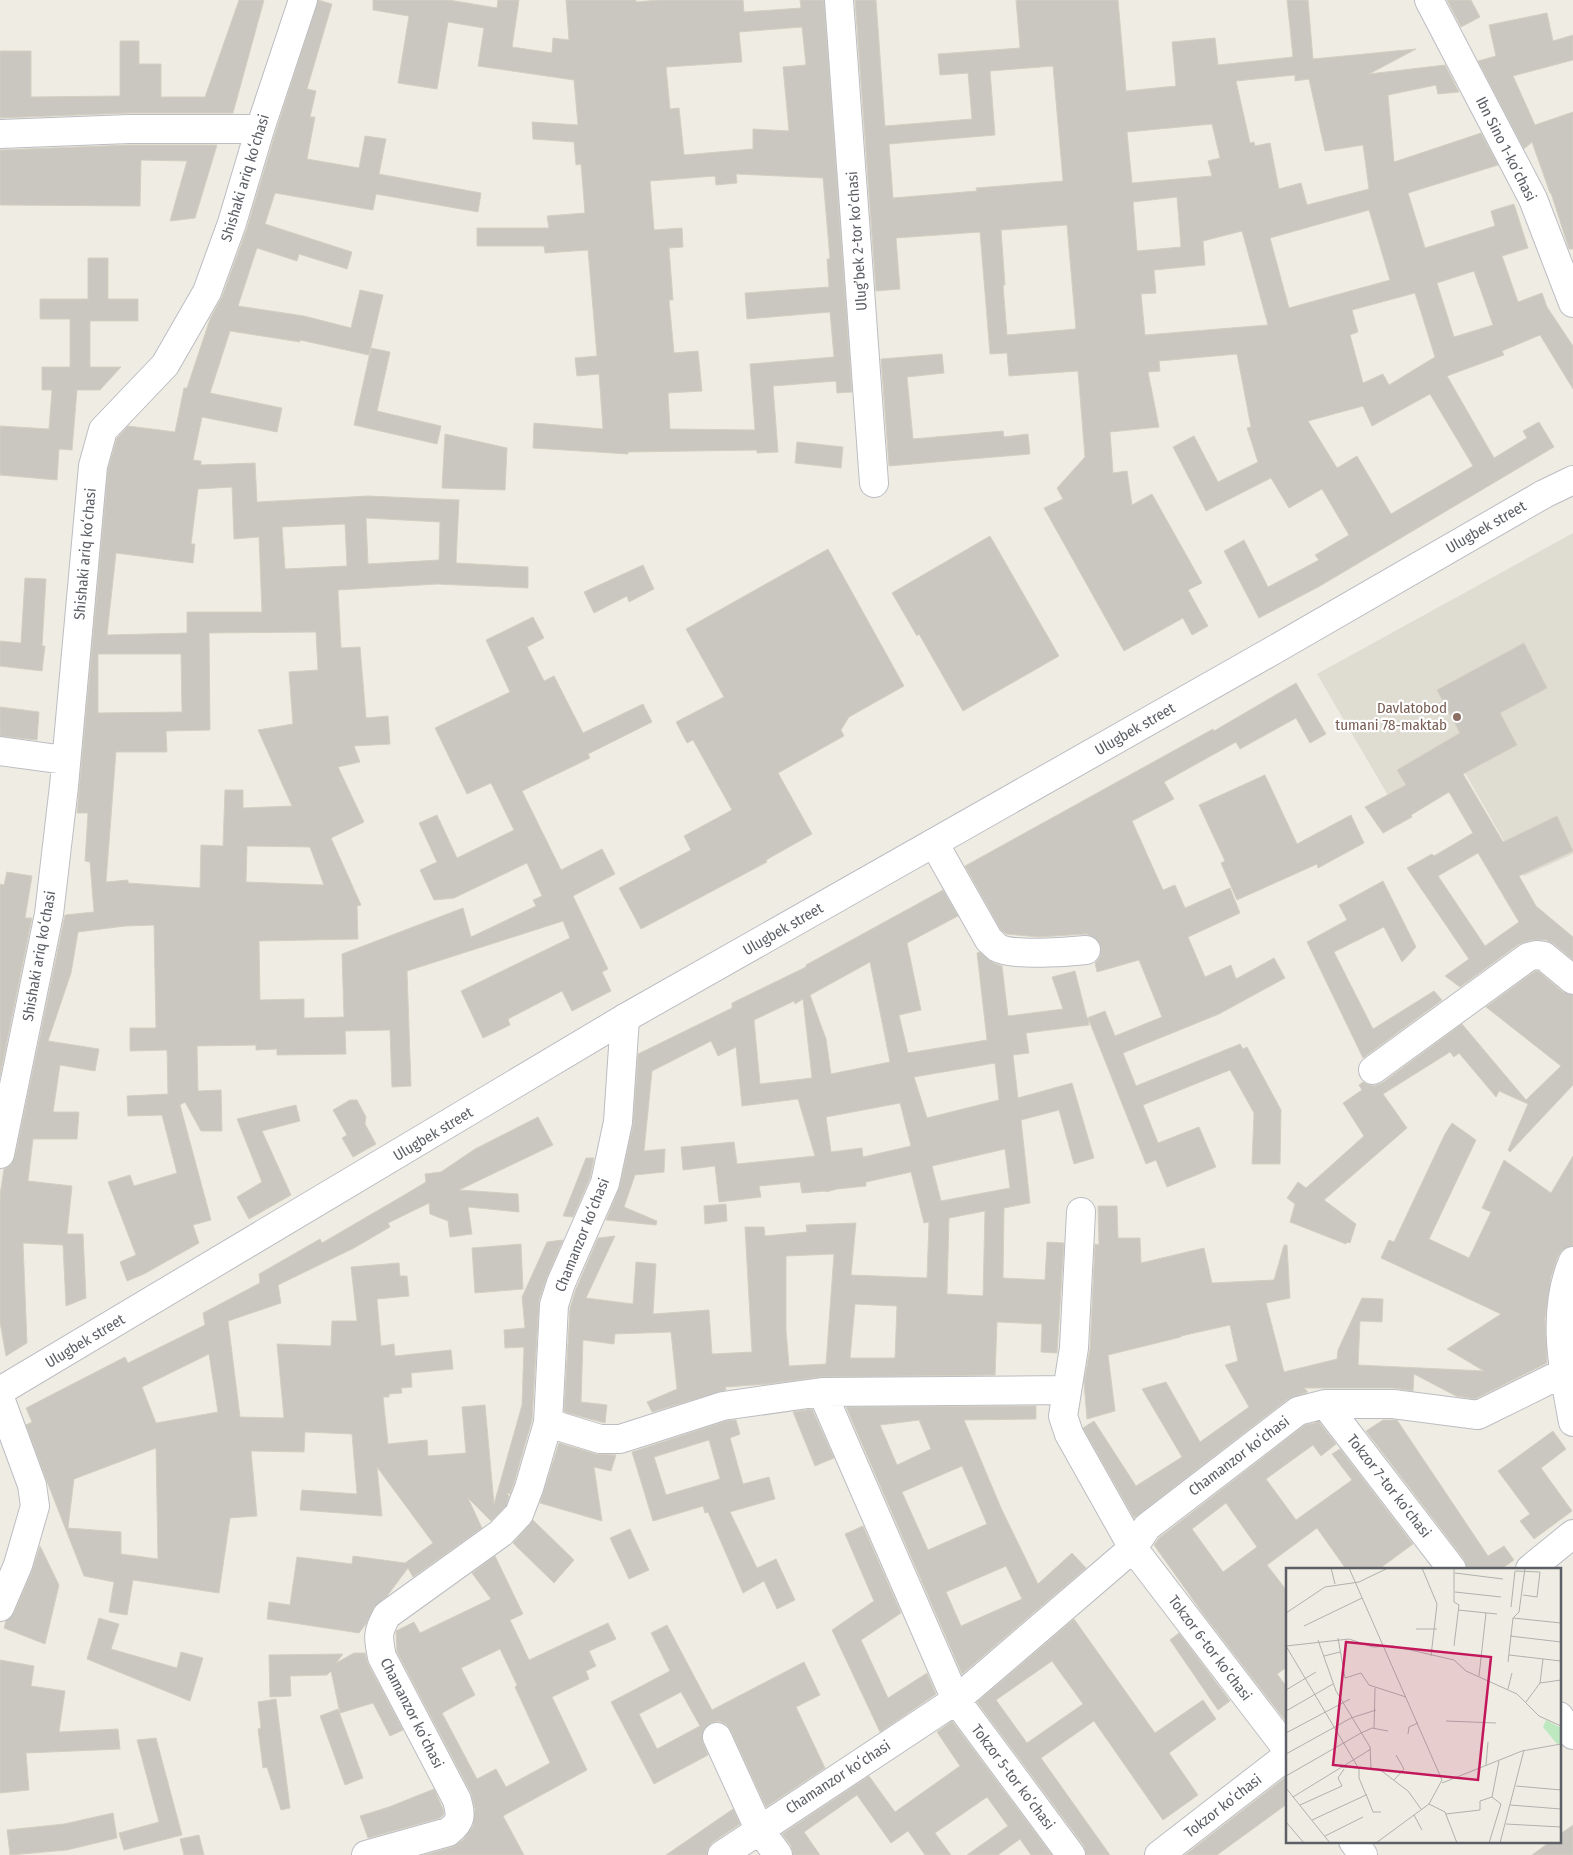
<svg xmlns="http://www.w3.org/2000/svg" width="1573" height="1855" font-family="'Fira Sans Condensed',sans-serif">
	<rect width="100%" height="100%" fill="#efede3"/>
	<!-- education -->
	<path fill="#dfdcd2" d="M1573,533V854L1524,876L1457,759L1389,797L1317,674Z"/>
	<!-- building -->
	<path fill="#cac7c0" stroke="#d4cfc1" fill-rule="evenodd" d="M239,0H264L233,113H129L0,118V51H31V97L120,96V41H139V64H161V97H205Z
		M318,0L332,4L307,89L316,91L310,117H315L307,159L359,168L365,136L386,139L379,174L481,193L478,212L376,194L373,210L275,193L265,224L352,252L347,269L299,254L297,261L257,248L238,306L304,316L351,328L360,290L383,295L369,355L300,340V342L230,331L210,393L282,408L277,432L202,417L193,460L201,461V465L255,463L257,502L368,496L459,500L456,563L528,567V588L437,584L338,590L341,648L360,647L366,718L388,716L390,744L354,746L360,762L338,767L364,822L331,838L361,905L357,906L358,939L259,941L260,1000L304,999V1018L344,1017L342,954L463,908L471,937L536,906L533,900L542,896L527,863L454,898L434,900L420,870L437,862L419,823L437,815L457,858L514,830L491,783L467,794L435,728L510,692L486,640L533,617L544,638L527,647L544,681L554,676L583,733L643,704L652,722L588,754L590,758L522,791L561,870L602,849L615,874L573,896L608,969L602,972L611,991L572,1011L562,991L508,1019L510,1025L483,1038L461,991L570,938L563,921L407,971L411,1086L392,1087L390,1030L345,1031L346,1054L277,1055V1049L256,1050V1045L197,1046L198,1091L221,1090L222,1131H201L185,1102L180,1105L211,1220L193,1225L199,1243L144,1274L127,1281L120,1262L136,1255L108,1182L130,1175L134,1186L177,1173L162,1115L128,1116L127,1096L168,1094L167,1050L130,1051V1028H156L154,925L125,926L78,932L71,973L48,1041L99,1049L95,1071L60,1065L53,1112H79L77,1139H33L28,1181L72,1186L67,1234H83L86,1298L66,1306L63,1245L23,1243L27,1343L6,1356L0,1322V1195L4,1169L11,1165L15,1157L65,915L94,912L90,862L85,861L88,813H77L108,469L117,438L128,426L175,432L184,388H187L210,319L222,297L247,228L275,134ZM232,487L234,539L259,537L262,612H187V633L107,635L116,553L193,563L195,544H191L198,489ZM366,518L440,522L439,560L368,564ZM345,524L347,566L285,569L282,527ZM316,632L318,670L289,672L293,724L258,730L292,806L243,808V790H225L223,846L201,845L200,888L128,883V880L106,882L116,752H167L166,731L210,730L209,633ZM98,654H181L182,712L98,713ZM247,846L310,847L324,885L246,882Z
		M373,0H449L497,8L498,0H519L512,47L552,53L553,38L569,40L566,0H636V2L659,0H743L744,12L801,8L800,0H824L852,392L837,393L836,381L773,386L778,452L757,453V450L628,452V454L533,448L534,423L603,429L599,374L577,376L575,358L597,356L588,250L545,253L544,246H477V228H549L547,216L585,213L581,164L576,165L574,142L533,139L532,122L578,125L574,80L478,66L484,28L448,22L437,89L398,83L409,16L373,10ZM802,27L806,65L783,67L789,131L753,129V149L684,155L679,108L670,109L666,67L742,62L739,32ZM736,174L823,178L830,259H827L829,287L745,293L747,319L830,312L834,357L750,364L755,430L670,429L668,393L702,391L698,351L674,353L669,300H673L669,248L683,247L682,228L654,230L650,181L715,176L716,185L737,183Z
		M855,0H876L885,126L972,119L968,73L940,75L938,54L1020,48L1016,0H1118L1126,91L1176,86L1172,42L1215,38L1218,65L1293,57L1287,0H1308L1313,59L1416,49L1369,74L1445,65L1459,92L1438,94L1436,85L1388,95L1394,162L1481,133L1498,165L1408,193L1425,248L1495,226L1491,211L1514,204L1528,248L1502,256L1518,302L1542,293L1547,307L1573,346V389L1540,335L1502,351L1504,355L1447,376L1494,458L1527,438L1523,431L1539,422L1554,447L1320,586L1259,618L1224,551L1244,540L1268,587L1319,560L1315,555L1349,535L1322,489L1289,508L1271,478L1206,511L1173,447L1194,436L1218,482L1258,462L1247,428L1251,427L1237,354L1159,361L1160,371L1148,372L1159,427L1110,432L1113,473L1127,471L1132,505L1152,494L1202,583L1188,590L1208,626L1192,635L1183,618L1124,651L1044,508L1063,499L1057,488L1085,457L1078,371L1009,376L1007,353L990,354L980,232L896,238L900,289L876,291ZM1053,66L1063,181L976,188L977,191L893,198L889,144L995,135L990,71ZM1295,75V81L1309,79L1325,151L1363,145L1369,189L1307,205L1301,183L1279,189L1270,143L1255,146L1254,142L1250,143L1236,81ZM1212,124L1220,158L1208,161L1212,176L1132,183L1127,132ZM1177,197L1181,247L1137,251L1133,202ZM1369,210L1390,280L1289,308L1270,238ZM1067,225L1076,329L1007,335L1003,285H1005L1001,230ZM1242,231L1268,325L1145,335L1141,294L1156,293L1154,270L1205,265L1203,241ZM1474,271L1493,325L1454,337L1437,283ZM1415,293L1435,357L1389,385L1383,374L1363,383L1350,335L1358,332L1352,310ZM1430,394L1473,466L1391,514L1357,456L1337,468L1308,421L1363,406L1372,426Z
		M1447,0H1471L1480,17L1461,27Z
		M1547,13L1553,41L1573,35V60L1513,76L1535,125L1573,112V249H1569L1551,193H1550L1532,142L1524,149L1478,61L1496,56L1489,25Z
		M129,145H217L195,218L170,221L187,161L141,160L140,206L0,205V150Z
		M88,258H108V299H138V321H90V367H121L100,390H77L72,450L59,449L57,480L0,475V426L49,429L52,390H42V367H70V319H40V299H88Z
		M371,348L390,352L377,411L441,426L437,444L354,425Z
		M942,354L944,373L907,377L913,439L1003,431L1004,437L1028,434L1030,454L889,466L881,359Z
		M445,434L507,448L505,490L442,488Z
		M797,442L843,447L841,468L795,463Z
		M990,536L1059,656L963,711L919,634L917,636L892,593Z
		M828,549L904,686L849,717L841,730L844,736L778,773L812,834L766,860L767,862L641,929L619,888L691,850L684,836L732,810L693,740L687,743L676,722L724,697L686,629Z
		M643,565L654,589L629,602L627,596L594,613L584,592Z
		M25,578L46,579L42,646H45L42,671L0,666V641L21,643Z
		M1524,643L1547,688L1500,713L1517,745L1463,774L1503,842L1557,816L1573,851L1519,876L1536,906L1573,937V960L1554,944L1546,940H1532L1519,944L1460,987L1445,976L1469,959L1407,868L1432,854L1434,856L1473,833L1449,792L1411,815L1412,817L1383,833L1365,807L1406,785L1397,770L1460,733L1437,690ZM1478,853L1519,922L1485,946L1438,876Z
		M1296,683L1326,734L1310,743L1296,718L1240,749L1236,742L1164,782L1174,799L1132,821L1163,890L1175,885L1185,908L1230,888L1240,913L1188,937L1205,977L1231,965L1236,979L1274,958L1285,978L1219,1014L1123,1053L1136,1086L1240,1044L1243,1049L1247,1047L1281,1110L1280,1164H1252L1254,1113L1230,1070L1143,1105L1158,1143L1199,1127L1216,1167L1167,1187L1156,1160L1146,1164L1088,1018L1089,1025L1026,1033L1029,1053L1013,1055L1018,1098L1072,1083L1094,1158L1074,1164L1059,1110L1021,1120L1030,1203L1004,1208L1003,1278L1045,1280L1047,1242L1064,1243L1057,1353L1041,1352L1042,1324L997,1322L995,1375L820,1377L767,1384L725,1387L726,1390L652,1412L647,1402L677,1389L671,1332L615,1334L614,1344L583,1340L581,1402L607,1405L605,1423L564,1412L570,1308L576,1289L598,1238L615,1236L586,1298L633,1304L636,1262L656,1264L653,1314L709,1310L712,1354L752,1352L745,1227H764L765,1236L807,1232L806,1225L856,1223L851,1275L927,1278L929,1222L924,1223L911,1172L866,1182V1186L837,1189L826,1192L825,1191L802,1193L800,1182L759,1186L761,1197L719,1202L715,1166L683,1170L681,1147L734,1142L737,1164L815,1156L798,1099L742,1106L736,1047L718,1056L711,1041L652,1071L644,1151L665,1149L664,1172L635,1175L624,1207L657,1221L656,1225L606,1220L620,1186L633,1125L638,1054L732,1008V1003L806,967V965L943,890L958,916L907,943L921,1010L899,1015L908,1053L987,1040L977,953L980,952L993,963L1002,966L1008,1016L1063,1009L1052,977L1075,971L1087,1018L1105,1011L1115,1036L1162,1017L1139,960L1097,972L1095,963L1100,957L1101,948L1098,941L1087,934L1038,937L1006,934L1001,930L965,866L1213,729L1214,731ZM870,962L890,1062L831,1074L826,1039L810,995ZM803,999L812,1078L760,1084L754,1020L794,1001L795,1004ZM995,1063L999,1100L927,1118L914,1077ZM900,1103L911,1146L863,1157L862,1148L831,1152L826,1117ZM1005,1149L1010,1188L941,1201L932,1166ZM985,1211L983,1296L947,1294L949,1218ZM834,1254L826,1364L789,1366L786,1330V1256ZM855,1304L897,1306L895,1358H850Z
		M0,707L39,712L37,740L0,736Z
		M1265,775L1297,844L1351,815L1364,843L1318,868L1317,864L1237,900L1221,863L1225,861L1199,805Z
		M7,872L32,876L25,918H32L0,1076V884L4,885Z
		M1383,881L1416,947L1402,962L1384,927L1334,952L1373,1029L1434,991L1442,1000L1363,1058L1307,942L1347,920L1339,905Z
		M1535,971H1538L1563,992L1573,995V1085L1510,1152L1508,1150L1528,1104L1499,1091L1496,1097L1459,1053L1454,1057L1450,1052L1383,1094L1407,1128L1324,1200L1356,1224L1350,1243L1347,1242L1346,1244L1290,1222L1295,1204L1287,1198L1298,1182L1306,1188L1364,1136L1343,1103L1362,1090L1359,1085L1363,1082L1367,1084L1374,1086L1382,1083L1462,1024L1526,1100L1561,1066L1486,1007Z
		M350,1100H357L366,1117L365,1124L376,1144L353,1157L342,1138L347,1135L333,1110Z
		M296,1105L300,1121L262,1131L291,1195L249,1219L237,1197L262,1182L237,1119Z
		M538,1117L553,1145L459,1190L518,1194L519,1212L468,1207L472,1234L450,1237L448,1221L430,1214L429,1203L388,1223L390,1227L354,1248L278,1285L281,1303L228,1321L240,1417L284,1418L277,1344L331,1346L332,1321H357L351,1267L399,1263L400,1276H407L409,1296L377,1299L381,1346L394,1344L395,1356L451,1350L453,1369L411,1373L412,1387L401,1388L402,1393L389,1394V1397H383L388,1444L427,1440L428,1456L466,1453L462,1407L485,1405L494,1504L522,1405L524,1347L505,1348L504,1330L525,1328L522,1297L547,1242L563,1240L547,1277L539,1300L532,1420L514,1483L510,1494L506,1493L509,1496L506,1506L491,1521L468,1498L482,1528L413,1577L408,1568L387,1596L374,1607L366,1624L359,1633L267,1619L269,1602L290,1605L297,1557L352,1564L353,1556L405,1563L433,1543L377,1467L382,1516L300,1510L302,1490L357,1494L352,1434L305,1432L304,1452L251,1451L257,1516L230,1518L219,1593L133,1580L127,1615L109,1612L114,1582L84,1576L48,1484L26,1425L32,1422L26,1408L125,1357L128,1363L205,1325L203,1313L260,1283L259,1274L320,1239L322,1243L406,1194L426,1182L425,1174L441,1172L475,1149ZM209,1354L218,1412L156,1423L142,1387ZM156,1448L158,1559L121,1554V1532L68,1528L74,1479Z
		M1452,1123L1476,1140L1429,1239L1469,1258L1491,1212L1482,1208L1504,1160L1551,1193L1573,1156V1246L1562,1250L1558,1256L1551,1277L1545,1319L1547,1363L1475,1399L1456,1396L1414,1374L1413,1391L1393,1388H1304L1308,1392L1288,1399L1134,1518L1083,1428L1094,1421L1136,1486L1182,1457L1142,1389L1166,1382L1200,1442L1249,1407L1225,1365L1238,1361L1230,1325L1181,1336V1337L1108,1355L1115,1411L1087,1419L1084,1382L1090,1349L1095,1244L1099,1245L1098,1206H1117L1118,1238H1140L1141,1263L1204,1248L1212,1283L1274,1280L1284,1245H1287L1290,1298L1266,1303L1284,1372L1337,1359L1338,1350L1362,1298L1383,1299L1382,1322L1360,1321L1358,1365L1484,1371L1447,1349L1501,1314L1381,1258L1389,1240L1394,1242L1445,1134Z
		M586,1158H594L590,1178L573,1217L563,1216Z
		M726,1204L727,1221L705,1224L704,1206Z
		M521,1244L523,1289L475,1293L472,1248Z
		M1036,1406V1419L964,1420L1001,1508L1038,1584L1072,1553L1086,1568L962,1674L846,1407ZM919,1420L931,1449L897,1465L880,1425ZM962,1466L987,1524L928,1550L902,1492ZM1006,1566L1022,1599L961,1626L946,1592Z
		M812,1409L834,1458L815,1466L793,1412Z
		M736,1420L740,1434L730,1438L743,1484L769,1477L775,1499L730,1512L757,1568L776,1559L795,1600L777,1609L764,1581L743,1593L708,1512L705,1513L703,1506L653,1521L632,1452L726,1421ZM709,1440L720,1479L666,1495L654,1457Z
		M1383,1420H1397L1488,1556L1504,1546L1514,1560L1501,1569H1467L1464,1559L1366,1431Z
		M1319,1422L1336,1444L1321,1456L1313,1445L1266,1479L1296,1520L1352,1480L1332,1454L1340,1449L1413,1544L1379,1569H1346L1317,1528L1267,1565L1287,1591V1667L1277,1674L1287,1687V1723L1204,1615L1154,1545L1159,1538L1305,1425ZM1226,1503L1257,1547L1223,1572L1192,1529Z
		M1553,1431L1566,1449L1541,1468L1572,1511L1534,1539L1520,1521L1530,1514L1498,1471Z
		M559,1443L596,1454L616,1455L611,1471L594,1467L602,1521L540,1503Z
		M533,1520L574,1560L554,1583L513,1543Z
		M863,1526L901,1613L861,1640L888,1698L927,1673L936,1694L880,1732L832,1630L874,1601L845,1534Z
		M630,1529L649,1570L629,1579L610,1538Z
		M40,1546L59,1585L45,1644L4,1628L6,1621L14,1613L32,1571Z
		M495,1556L523,1614L510,1620L529,1660L608,1623L616,1639L589,1651L596,1666L586,1671L589,1679L552,1697L587,1770L503,1816L524,1855H424L452,1847L463,1840L473,1826L475,1809L471,1793L397,1652L396,1631L414,1622L420,1633L491,1599L472,1573ZM500,1649L517,1685L515,1687L550,1763L506,1787L496,1769L477,1779L442,1713L475,1695L461,1668Z
		M99,1618L119,1624L111,1649L177,1668L181,1652L203,1658L190,1701L87,1659Z
		M1074,1619L1155,1733L1203,1700L1216,1719L1169,1753L1198,1795L1163,1820L1094,1721L1041,1758L1110,1855H1086L1084,1846L977,1702ZM1052,1661L1083,1704L1027,1743L996,1700Z
		M667,1625L712,1710L804,1662L820,1695L796,1707L825,1768L766,1807L731,1731L726,1724L718,1721L711,1723L705,1728L702,1735L703,1743L708,1755L654,1784L611,1702L670,1671L651,1633ZM681,1692L700,1726L657,1749L639,1714Z
		M1179,1633L1230,1701L1218,1710L1170,1640Z
		M354,1653H365L368,1664L403,1730L390,1736L373,1703L340,1713L331,1671L327,1675L290,1676L291,1696L270,1697L269,1655L343,1654L336,1663Z
		M0,1660L34,1666L31,1686L65,1691L59,1732L118,1729L120,1749L26,1753L29,1790L0,1793Z
		M276,1699L290,1808L281,1810L267,1767L263,1768L258,1729L261,1728L258,1702Z
		M338,1709L363,1778L345,1785L320,1716Z
		M952,1721L1052,1855H1031L1020,1839L998,1855H967L1008,1826L987,1797L935,1833L951,1855H925L908,1831L891,1843L857,1795L804,1832L820,1855H793L791,1846L782,1834L869,1776L895,1812L960,1766L937,1732Z
		M156,1738L182,1835L124,1850L119,1833L159,1822L137,1740Z
		M1287,1776V1804L1217,1855H1185Z
		M434,1789L443,1809L444,1814L440,1818L368,1838L360,1816L389,1807Z
		M733,1809L740,1824L713,1842L708,1848L707,1855H666Z
		M113,1813L117,1838L67,1850L10,1855L7,1830L64,1824Z
		M1573,1825V1855H1532L1551,1841H1559V1835Z
		M199,1835L204,1855H184L180,1839Z"/>
	<g fill="none" stroke-linecap="round" stroke-linejoin="round">
		<!-- minor casing -->
		<g stroke="#bbbdc3" stroke-width="30">
			<path id="minor" d="M839,0L874,483
				M0,134L129,129H260
				M0,751L65,760
				M934,843L989,940C992,942 995,946 998,948C1013,956 1068,952 1086,950
				M1373,1070L1528,957L1536,955L1544,956L1573,980
				M0,1154L49,914L64,786L93,466L103,430L165,365L207,292L232,223L260,129L303,0
				M1081,1212L1074,1348L1063,1416L1069,1434L1133,1548L1287,1749
				M1573,1261C1551,1312 1563,1370 1573,1422
				M822,1392L956,1700L1071,1855
				M0,1398L32,1485L35,1506L18,1565L0,1607
				M1325,1404L1452,1569
				M548,1423L600,1439H620L723,1406L822,1392L1066,1390
				M1530,1569L1573,1534
				M1559,1716L1573,1735
				M717,1737L759,1829L778,1855
				M1353,1841L1363,1855
				M366,1855L448,1832C462,1821 461,1816 457,1800L382,1657C378,1638 377,1632 387,1615L501,1533L519,1514L529,1488L548,1423L554,1305L561,1283L605,1183L618,1122L625,1018
				M722,1855L956,1700L1133,1548L1147,1527L1298,1411L1325,1404H1393L1478,1415L1563,1373
				M1159,1855L1287,1756"/>
		</g>
		<!-- tertiary casing -->
		<g stroke="#bbbdc3" stroke-width="30">
			<path id="tertiary" d="M1429,0L1533,199L1573,303
				M0,1391L625,1018L1272,651L1544,494L1573,480"/>
		</g>
		<!-- minor -->
		<use href="#minor" stroke="#fff" stroke-width="28"/>
		<!-- tertiary -->
		<use href="#tertiary" stroke="#fff" stroke-width="28"/>
	</g>
	<!-- markers -->
	<circle fill="#8d6e63" stroke="#fff" stroke-width="2" cx="1457" cy="717" r="5"/>
	<g text-anchor="middle" dominant-baseline="central" stroke-width="4.5" stroke-linejoin="round" paint-order="stroke">
		<!-- street labels -->
		<g font-size="15" fill="#5b5f65" stroke="#fff">
			<text transform="translate(1506 149) rotate(63)">Ibn Sino 1-koʼchasi</text>
			<text transform="translate(245 178) rotate(-73)">Shishaki ariq koʻchasi</text>
			<text transform="translate(857 241) rotate(-94)">Ulugʼbek 2-tor koʼchasi</text>
			<text transform="translate(1486 527) rotate(-30)">Ulugbek street</text>
			<text transform="translate(85 554) rotate(-85)">Shishaki ariq koʻchasi</text>
			<text transform="translate(1135 729) rotate(-30)">Ulugbek street</text>
			<text transform="translate(783 929) rotate(-30)">Ulugbek street</text>
			<text transform="translate(39 956) rotate(-80)">Shishaki ariq koʻchasi</text>
			<text transform="translate(433 1134) rotate(-31)">Ulugbek street</text>
			<text transform="translate(582 1235) rotate(-68)">Chamanzor koʻchasi</text>
			<text transform="translate(85 1341) rotate(-31)">Ulugbek street</text>
			<text transform="translate(1239 1456) rotate(-37)">Chamanzor koʻchasi</text>
			<text transform="translate(1389 1486) rotate(52)">Tokzor 7-tor koʼchasi</text>
			<text transform="translate(1210 1648) rotate(53)">Tokzor 6-tor koʼchasi</text>
			<text transform="translate(412 1713) rotate(63)">Chamanzor koʻchasi</text>
			<text transform="translate(838 1777) rotate(-33)">Chamanzor koʻchasi</text>
			<text transform="translate(1013 1777) rotate(53)">Tokzor 5-tor koʼchasi</text>
			<text transform="translate(1223 1806) rotate(-38)">Tokzor koʻchasi</text>
		</g>
		<!-- education labels -->
		<g font-size="15" fill="#785e54" stroke="#fff" text-anchor="end">
			<text x="1447" y="708">Davlatobod<tspan x="1447" dy="17">tumani 78-maktab</tspan></text>
		</g>
	</g>
	<!-- overview -->
	<g transform="translate(1286 1568)">
		<rect width="275" height="275" fill="#efede3"/>
		<path d="M260,152L275,160V175L271,176L257,159Z" fill="#bee8c0"/>
		<path fill="none" stroke="#b0b0ad" stroke-width="1" d="M45,0L49,16M63,0L156,212L143,236L90,275M136,0L151,36L145,88M168,0V34L173,37L168,78M169,5L217,11M169,24L215,29M225,39L229,3L254,4L251,29L237,27M172,42L211,46M0,45L39,19L73,14L102,0M227,50L275,55M18,58L76,30M130,61H151M224,68L275,74M52,70L59,110L75,105L83,117L120,129M32,72L50,123L84,179L85,200M0,78L63,71L87,79L107,78L168,92L180,103L231,126L253,148L275,158M0,78L73,201V210L80,227L26,252M223,87L275,93M38,88L54,84M257,91L254,115L275,112M222,94L227,50L233,44L239,0M193,108L200,45M222,121L226,105M0,122L30,104M240,134L254,115M0,143L47,116M160,153L210,155M88,161L89,120M0,165L64,131M122,166L123,159L132,155M0,186L65,150L90,142M200,197L202,174M54,199L93,201L122,223L135,241M0,208L75,165L86,160L102,163M108,212L118,201L110,187M156,215L236,183L275,176M230,218L275,222M0,220L44,275M80,226L87,244H95M7,229L85,181M143,236L159,244L171,275M14,237L56,218L52,210L58,201M224,237L275,241M160,246L194,242V233L206,229M128,247L136,262M0,254L18,275M220,256L275,259M39,268L77,249M203,275L215,236L206,229L213,193M214,275L238,182"/>
		<path fill="#c2185b" fill-opacity="0.15" stroke="#c2185b" stroke-width="2.5" d="M60,74L205,89L192,212L47,197Z"/>
		<rect width="275" height="275" fill="none" stroke="#5b5f65" stroke-width="2.5"/>
	</g>
</svg>
